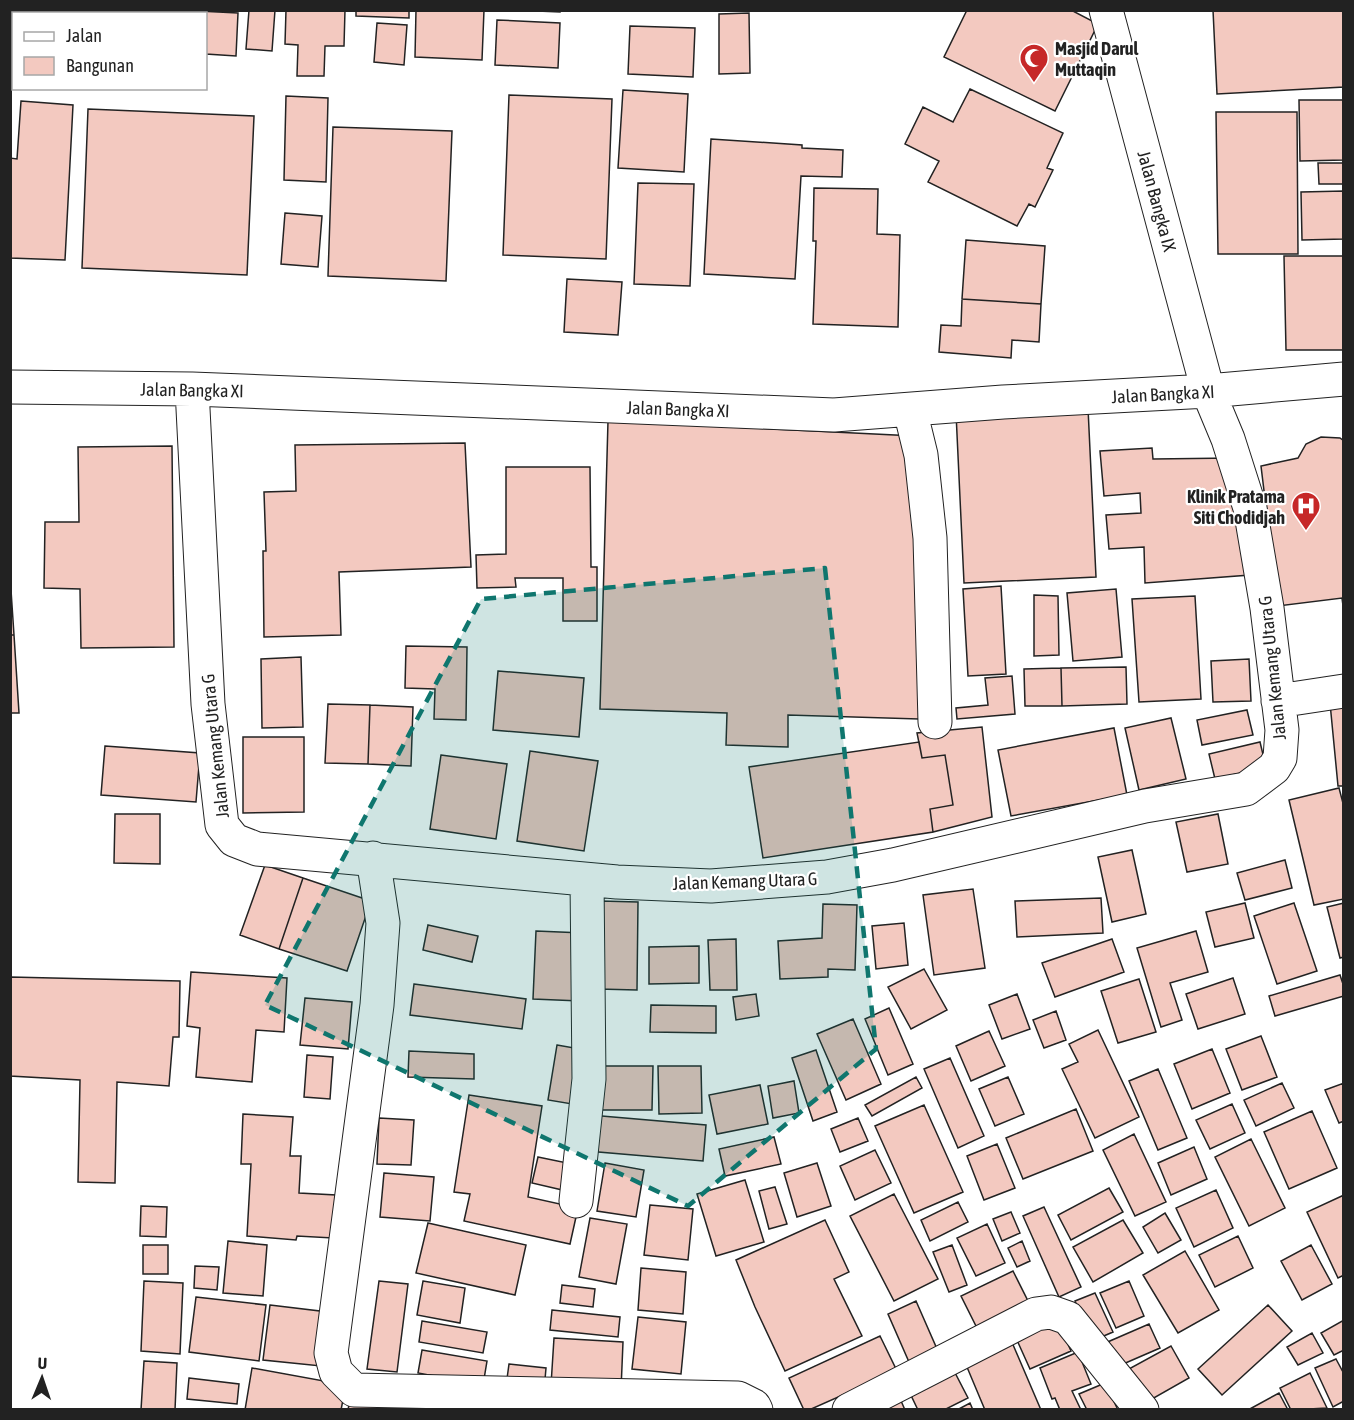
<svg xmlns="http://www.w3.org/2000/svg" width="1354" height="1420" font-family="'Asap Condensed',sans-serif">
	<rect width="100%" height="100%" fill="#fff"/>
	<!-- building -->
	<path fill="#f3c9c0" stroke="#222" stroke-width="1.5" d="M112,10H158L157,14H112Z
		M249,10H275L272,51L246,49Z
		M286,10H345L344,46H325L324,76H297L298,45L285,44Z
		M356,10H409V18L356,16Z
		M416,10H484L482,60L415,57Z
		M513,10H560V12Z
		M967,10H1071L1098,24L1055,111L944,57Z
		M1213,10H1344V87L1217,94Z
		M198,11L238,13L236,56L206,54V14H198Z
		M749,13L750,73L719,74V14Z
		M497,20L560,23L558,68L495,65Z
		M377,23L407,25L404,65L374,62Z
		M630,26L695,28L693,77L628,74Z
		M970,89L1063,133L1047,168L1053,170L1035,207L1029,204L1017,226L928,182L939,161L905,144L923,107L953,122Z
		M623,90L688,94L684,172L618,168Z
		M509,95L612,99L606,259L503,255Z
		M286,96L328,98L326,182L284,180Z
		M1299,100H1344V160L1300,161Z
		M21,101L73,105L65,260L10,258V158L17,159Z
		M88,109L254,116L247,275L82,268Z
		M1216,112H1297L1298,254H1218Z
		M333,127L452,131L446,281L328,276Z
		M711,139L802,145V148L843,150L842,177L801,176L795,279L704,274Z
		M1318,163H1344V184H1319Z
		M638,183L694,184L690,286L634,284Z
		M814,188L878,189L877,234L900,235L898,327L813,324L816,241H813Z
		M1344,191V239L1302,240L1301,192Z
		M285,213L322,216L318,267L281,264Z
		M966,240L1045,246L1041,304L962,299Z
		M1284,256H1344V350H1286Z
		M567,279L622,282L618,335L564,332Z
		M962,299L1041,304L1039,342L1012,340L1011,358L939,352L941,325L961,326Z
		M1088,408L1096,577L964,583L956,413Z
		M608,421L915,436L919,719L788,715V747L726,745L727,713L600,709Z
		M1321,437L1340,438L1344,441V614L1342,598L1278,606L1261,466L1298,458L1306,444Z
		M465,443L471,567L339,572L341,635L264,637L263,551H266L264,492L296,491L295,445Z
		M172,446L174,647L81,648L80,589L44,588L45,522H79L78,447Z
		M1152,448L1153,459L1233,458L1250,575L1145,583L1144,547L1109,549L1106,515L1141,513L1140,493L1104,496L1100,451Z
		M506,467H590L591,567H597V621H563V578H515L516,587L477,588L476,555L506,554Z
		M10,575L14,635H10Z
		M1001,586L1006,674L968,676L963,589Z
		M1116,589L1122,657L1073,661L1067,593Z
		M1034,595L1058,596L1059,655L1034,656Z
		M1195,596L1201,699L1139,702L1132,599Z
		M10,635H14L19,713H10Z
		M406,646L467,647L466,720L434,719L435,689L405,688Z
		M301,657L303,727L262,728L261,659Z
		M1249,659L1251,701L1213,702L1211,661Z
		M1126,667L1127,704L1062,706L1061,668Z
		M1061,668L1062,706H1025L1024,669Z
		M498,671L584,678L579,737L493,730Z
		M1012,676L1015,714L957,719L956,708L988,705L985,678Z
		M1344,701V786H1338L1330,703Z
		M328,704L370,705L368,764L325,763Z
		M370,705L413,707L411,766L368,764Z
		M1247,710L1253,735L1202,745L1197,720Z
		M1171,718L1186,779L1139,790L1125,728Z
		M982,727L992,817L933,832L930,809L953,805L945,755L922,758L917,733Z
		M1114,728L1127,795L1011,816L998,750Z
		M243,737H304V812L243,813Z
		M919,742L922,758L945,755L953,805L930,809L933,832L763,858L749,767Z
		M1260,742L1266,767L1215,779L1209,754Z
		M105,746L200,753L196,802L101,795Z
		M530,751L598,761L584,851L517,841Z
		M441,755L507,764L496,839L430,829Z
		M1339,788L1344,807V899L1314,905L1289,800Z
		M115,814H160V864L114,863Z
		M1218,814L1228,864L1187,872L1176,822Z
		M1132,850L1146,914L1112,922L1098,857Z
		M1285,860L1292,888L1245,900L1237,873Z
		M265,865L303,878L279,949L240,935Z
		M303,878L371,901L347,971L279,949Z
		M973,889L985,968L934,975L923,895Z
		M1101,898L1103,933L1017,937L1015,901Z
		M600,901L638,902L637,990L598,989Z
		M1245,903L1254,938L1215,947L1206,912Z
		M1294,903L1317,971L1277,984L1254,916Z
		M1344,903V957L1340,958L1327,907Z
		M823,904L857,905L855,970L828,969V977L780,979L778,941L822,938Z
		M904,923L908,965L876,969L872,926Z
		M428,925L478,936L472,962L423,950Z
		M536,931L583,933L580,1001L533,999Z
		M1196,931L1208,972L1170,983L1182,1020L1161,1027L1137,948Z
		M736,939L737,990H710L708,940Z
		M1112,939L1124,972L1055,997L1042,963Z
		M699,946V983L649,984V947Z
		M924,969L947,1010L911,1029L888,987Z
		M191,972L287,978L284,1032L256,1030L252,1082L196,1077L200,1028L187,1026Z
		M1340,975L1344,987V996L1275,1016L1269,996Z
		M10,977L180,981L179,1037H173L169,1086L117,1082L115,1183L78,1182L80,1080L10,1076Z
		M1233,978L1245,1014L1198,1029L1186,994Z
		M1139,979L1156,1032L1118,1043L1101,991Z
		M414,984L526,999L522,1029L410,1015Z
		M756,994L759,1016L736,1020L733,997Z
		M1017,994L1030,1029L1002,1039L989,1005Z
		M305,998L352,1002L348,1049L300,1045Z
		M651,1005L716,1006V1033L650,1032Z
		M889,1008L913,1064L888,1075L865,1019Z
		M1056,1011L1066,1040L1044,1048L1033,1020Z
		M853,1019L881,1084L846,1100L817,1034Z
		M1098,1030L1139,1117L1095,1138L1062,1069L1078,1062L1069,1044Z
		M989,1031L1005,1066L971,1081L956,1046Z
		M1261,1036L1277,1077L1242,1090L1226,1049Z
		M557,1045L586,1050L578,1105L548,1100Z
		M1212,1049L1230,1093L1192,1109L1174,1064Z
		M816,1050L837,1112L813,1121L792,1058Z
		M409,1051L474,1054V1079L408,1077Z
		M307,1055L333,1057L330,1099L304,1097Z
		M950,1058L984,1136L958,1148L924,1069Z
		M591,1066H653L652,1110H591Z
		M658,1066H701L702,1113L659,1114Z
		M1158,1069L1187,1138L1158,1150L1129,1081Z
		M916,1077L922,1088L872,1116L865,1105Z
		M1008,1077L1024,1114L995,1126L979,1089Z
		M794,1081L799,1113L773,1118L768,1086Z
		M1282,1083L1294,1108L1256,1126L1244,1100Z
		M1344,1083V1121L1339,1123L1325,1090Z
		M760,1085L768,1124L717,1134L709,1095Z
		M469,1095L542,1106L528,1197L578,1208L570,1244L464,1221L470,1194L454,1192Z
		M1232,1104L1245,1133L1210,1149L1196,1120Z
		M924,1105L963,1192L914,1213L875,1126Z
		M1076,1109L1093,1151L1023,1179L1006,1138Z
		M1312,1111L1337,1168L1289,1189L1264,1132Z
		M243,1114L293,1117L290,1156H301L299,1193L336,1195L333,1238L297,1236L296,1240L247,1236L251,1164H241Z
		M590,1115L706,1125L703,1161L587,1151Z
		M379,1118L414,1120L411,1165L377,1164Z
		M858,1118L868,1141L840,1152L831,1129Z
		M1134,1134L1166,1202L1135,1216L1103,1150Z
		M774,1137L781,1164L725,1176L719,1149Z
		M1251,1139L1285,1208L1249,1226L1215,1157Z
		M997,1144L1015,1188L984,1200L967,1156Z
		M1194,1147L1207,1179L1171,1195L1158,1163Z
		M875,1150L891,1183L855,1200L840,1166Z
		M538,1157L577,1165L571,1192L532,1183Z
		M605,1163L644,1170L636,1217L597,1211Z
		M817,1163L831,1206L797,1217L784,1173Z
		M384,1173L434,1177L430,1221L380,1217Z
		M745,1180L764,1242L716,1256L697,1194Z
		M775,1187L787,1224L769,1229L759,1191Z
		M1109,1188L1123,1212L1071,1240L1058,1215Z
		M1216,1190L1233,1228L1194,1247L1176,1208Z
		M894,1194L938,1279L894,1301L850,1216Z
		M1344,1195V1275L1338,1278L1307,1212Z
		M958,1202L968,1222L930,1241L921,1220Z
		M650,1205L693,1209L688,1260L644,1255Z
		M141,1206L167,1207L166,1237L140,1236Z
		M1044,1207L1081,1287L1059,1297L1023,1216Z
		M1011,1212L1020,1233L1002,1241L993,1219Z
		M1165,1213L1181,1240L1158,1253L1143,1227Z
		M590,1218L627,1224L616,1284L579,1277Z
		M825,1220L849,1272L834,1279L862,1336L785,1371L755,1307L736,1260Z
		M1123,1220L1143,1253L1093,1282L1073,1247Z
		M428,1223L526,1245L515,1295L416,1273Z
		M987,1224L1005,1263L976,1276L957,1238Z
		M1238,1236L1253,1268L1215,1287L1199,1255Z
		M228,1241L267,1245L263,1296L223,1293Z
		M1022,1241L1030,1261L1017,1267L1008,1248Z
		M143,1245H168V1274H143Z
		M952,1245L967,1285L949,1292L933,1252Z
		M1311,1245L1332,1284L1302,1300L1281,1261Z
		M1185,1251L1219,1310L1178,1333L1143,1275Z
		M195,1266L219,1267L217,1290L194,1288Z
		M641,1268L686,1272L683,1314L638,1310Z
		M1013,1271L1032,1309L980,1334L961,1296Z
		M144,1281L183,1283L180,1354L141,1351Z
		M379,1281L408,1284L397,1372L367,1369Z
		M423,1281L465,1288L460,1323L417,1315Z
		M1129,1281L1144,1316L1116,1328L1100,1293Z
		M562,1285L595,1289L593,1307L560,1303Z
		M1095,1293L1113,1332L1092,1341L1075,1301Z
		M196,1297L266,1305L259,1361L189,1352Z
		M916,1301L937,1349L909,1362L888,1314Z
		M270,1305L328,1312L321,1366L263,1360Z
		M1268,1305L1292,1331L1222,1395L1198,1369Z
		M552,1310L620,1317L618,1337L550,1330Z
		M638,1317L686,1322L681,1374L632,1369Z
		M1057,1320L1071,1351L1030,1369L1016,1338Z
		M1344,1320V1350L1334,1355L1321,1333Z
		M422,1321L487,1332L483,1353L419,1342Z
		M1149,1324L1160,1348L1114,1368L1103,1344Z
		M1312,1333L1323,1353L1298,1365L1287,1347Z
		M880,1336L897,1371L809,1410H804L789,1378Z
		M554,1338L623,1342L621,1390L551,1385Z
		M1011,1340L1041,1410H985L964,1360Z
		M1171,1346L1189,1378L1145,1403L1127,1370Z
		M422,1350L487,1361L483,1385L418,1373Z
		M1078,1352L1091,1384L1072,1391L1081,1410H1060L1055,1398L1052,1399L1040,1368Z
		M1336,1359L1344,1374V1401L1333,1407L1315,1368Z
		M144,1361L177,1363L175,1410H141Z
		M509,1364L546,1368L544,1391L506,1386Z
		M951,1365L968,1398L944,1410H918L907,1387Z
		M252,1368L346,1385L341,1410H245Z
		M1310,1373L1327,1408L1291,1410L1280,1388Z
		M189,1378L239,1384L237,1404L187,1399Z
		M1105,1383L1118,1410H1087L1079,1394Z
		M1279,1393L1288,1410H1248Z
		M898,1394L905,1410H865Z
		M350,1399L390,1405V1410H348Z
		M970,1403L973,1410H957Z"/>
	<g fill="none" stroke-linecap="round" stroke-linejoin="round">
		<!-- minor casing -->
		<g stroke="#222" stroke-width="35">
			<path id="minor" d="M10,387L192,389L834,415L1003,402L1208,391L1344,379
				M192,389L208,704L222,825L234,840L257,849L617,882L711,886L827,877L893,865L1145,806L1246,789L1274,768L1280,758L1282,730L1267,608L1250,508L1228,439L1208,391L1106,10
				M910,410L921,455L930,538L935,722
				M1278,701L1344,691
				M373,858L383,923L377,1005L331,1353L336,1372L354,1390L738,1398L754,1406L756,1410
				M576,1201L589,1079L587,880
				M849,1410L1036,1314L1051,1312L1068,1318L1142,1410"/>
		</g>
		<!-- minor -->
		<use href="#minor" stroke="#fff" stroke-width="33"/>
	</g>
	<!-- marked area -->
	<path fill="#0f766e" fill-opacity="0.2" stroke="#0f766e" stroke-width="4.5" stroke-dasharray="12 8" stroke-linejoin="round" d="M825,568L876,1049L688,1206L265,1005L481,599Z"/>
	<!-- icons -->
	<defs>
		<g id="mosque-pin" transform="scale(1.5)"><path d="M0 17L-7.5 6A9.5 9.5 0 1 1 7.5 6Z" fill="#c62828" stroke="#fff"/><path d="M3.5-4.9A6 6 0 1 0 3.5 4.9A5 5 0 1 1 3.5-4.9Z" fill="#fff"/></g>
		<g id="hospital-pin" transform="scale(1.5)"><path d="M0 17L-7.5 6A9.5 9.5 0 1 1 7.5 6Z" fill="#c62828" stroke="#fff"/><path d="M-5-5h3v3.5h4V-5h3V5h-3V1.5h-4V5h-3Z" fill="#fff"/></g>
	</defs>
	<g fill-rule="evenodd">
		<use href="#mosque-pin" x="1034" y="58"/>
		<use href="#hospital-pin" x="1306" y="506"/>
	</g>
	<g text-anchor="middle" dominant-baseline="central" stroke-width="4.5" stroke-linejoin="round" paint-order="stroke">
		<!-- poi labels -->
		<g font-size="18" font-weight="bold" fill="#222" stroke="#fff" text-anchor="start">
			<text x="1055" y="48">Masjid Darul<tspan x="1055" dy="21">Muttaqin</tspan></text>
			<text x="1285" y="496" text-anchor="end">Klinik Pratama<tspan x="1285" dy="21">Siti Chodidjah</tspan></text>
		</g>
		<!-- street labels -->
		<g font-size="18" fill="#222" stroke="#fff">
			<text transform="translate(1157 201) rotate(75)">Jalan Bangka IX</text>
			<text transform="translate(192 390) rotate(1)">Jalan Bangka XI</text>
			<text transform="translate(1163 394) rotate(-3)">Jalan Bangka XI</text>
			<text transform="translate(678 409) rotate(2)">Jalan Bangka XI</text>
			<text transform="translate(1272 668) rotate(-96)">Jalan Kemang Utara G</text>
			<text transform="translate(215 746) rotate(-96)">Jalan Kemang Utara G</text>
			<text transform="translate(745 881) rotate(-2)">Jalan Kemang Utara G</text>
		</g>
	</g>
	<!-- border -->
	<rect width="1354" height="1420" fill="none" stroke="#222222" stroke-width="24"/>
	<!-- legend -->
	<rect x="12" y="12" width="195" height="78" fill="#ffffff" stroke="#a7a7a7" stroke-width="1.5"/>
	<rect x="24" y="32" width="30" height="9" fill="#ffffff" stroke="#a7a7a7" stroke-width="1.5"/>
	<text x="66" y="42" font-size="18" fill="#222222">Jalan</text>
	<rect x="24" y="57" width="30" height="18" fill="#f3c9c0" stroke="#a7a7a7" stroke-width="1.5"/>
	<text x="66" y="72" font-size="18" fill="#222222">Bangunan</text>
	<!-- north arrow -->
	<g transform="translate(42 1378) rotate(2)" stroke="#ffffff" stroke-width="4.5" paint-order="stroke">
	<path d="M0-4.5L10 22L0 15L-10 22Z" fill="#222222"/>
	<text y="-9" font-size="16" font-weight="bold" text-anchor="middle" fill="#222222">U</text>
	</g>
</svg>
